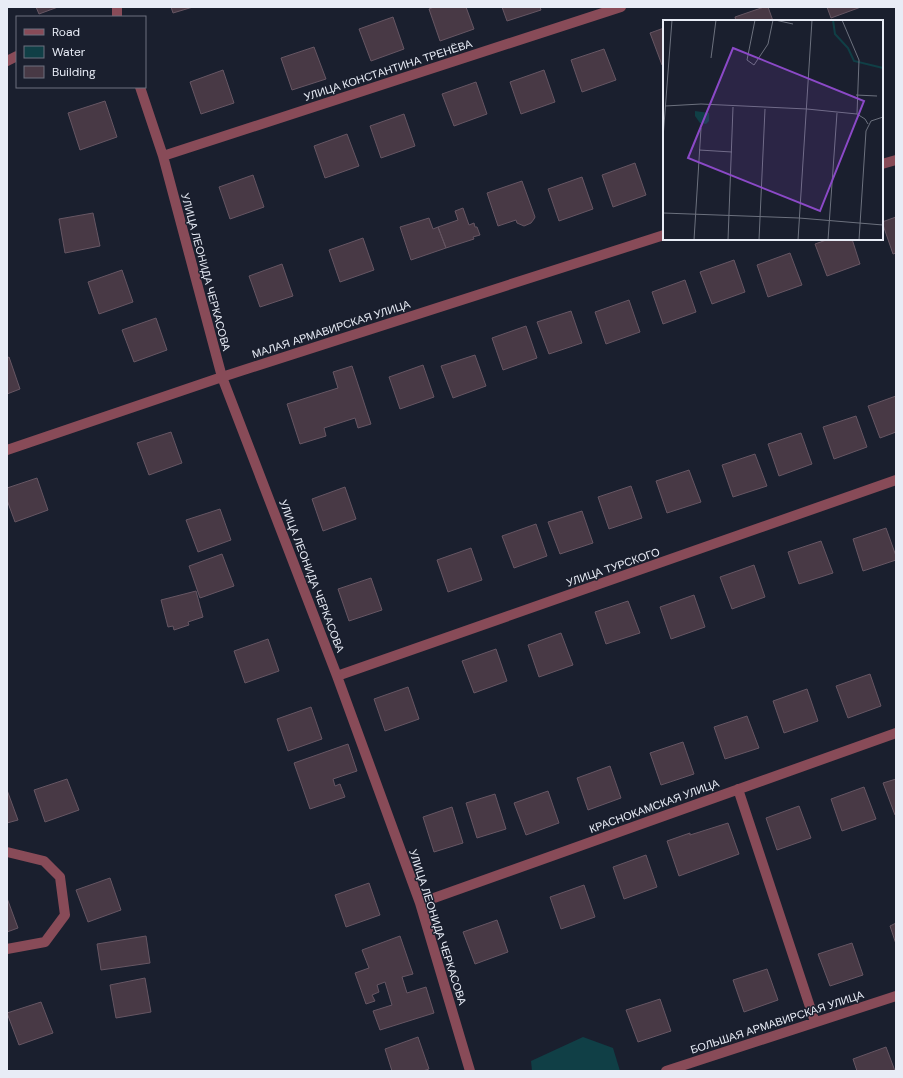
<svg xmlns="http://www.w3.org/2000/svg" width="903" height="1078" font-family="'DM Sans',sans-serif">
	<rect width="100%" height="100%" fill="#1a1f2e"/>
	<!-- water -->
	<path fill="#103f46" d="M583,1037L613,1048L620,1071H532L531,1061Z"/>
	<!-- building -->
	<path fill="#483945" stroke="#665663" d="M36,7H58L39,14Z
		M171,7H193L173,13Z
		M434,7H466L474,29L440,41L429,9Z
		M502,7H540L541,10L507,21Z
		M764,7H768L773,21H736L735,17Z
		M827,7H861L831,18Z
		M393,17L404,49L371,61L359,29Z
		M664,28V64L662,65L650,33Z
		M314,47L326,79L292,90L281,58Z
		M604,49L616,80L582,92L571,60Z
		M223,70L234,103L201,114L190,82Z
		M544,70L555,102L521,114L510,82Z
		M476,82L487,114L454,126L442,94Z
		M105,101L117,137L80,150L68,113Z
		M404,114L415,146L381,158L370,126Z
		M347,134L359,166L325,178L314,146Z
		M635,163L646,195L613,207L602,175Z
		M253,175L264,207L230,219L219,187Z
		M582,177L593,209L559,221L548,189Z
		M522,181L535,217L534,219L531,223L524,226L517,223L516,220L498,226L487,193Z
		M463,208L469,225L474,223L475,227H477L480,235L473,237L474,239L446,248L438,227L458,220L455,211Z
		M93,213L100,246L65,253L59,219Z
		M896,217V253L893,254L882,222Z
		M429,218L433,229L438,227L446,248L411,260L400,227Z
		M363,238L374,270L340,282L329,250Z
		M829,239H852L860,264L827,276L815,244Z
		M790,253L802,285L768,297L757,265Z
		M734,260L745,292L712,304L700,272Z
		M282,264L293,296L260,307L249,276Z
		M122,270L133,302L99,314L88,282Z
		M685,280L696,312L663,324L652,292Z
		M629,300L640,332L606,344L595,312Z
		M571,311L582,343L549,354L537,322Z
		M156,318L167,350L134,362L122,330Z
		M526,326L537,358L503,370L492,338Z
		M475,355L486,386L453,398L441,366Z
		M9,357L20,389L7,394V358Z
		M423,365L434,397L400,409L389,377Z
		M352,366L371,424L358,428L355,418L324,428L326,436L300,444L287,404L338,388L333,372Z
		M896,396V432L880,438L868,406Z
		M856,416L867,447L834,459L823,427Z
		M171,432L182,463L149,475L137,443Z
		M801,433L812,464L779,476L768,444Z
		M755,454L767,486L733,497L722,465Z
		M689,470L701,502L667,513L656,481Z
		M37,478L48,510L15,522L7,500V488Z
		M631,486L642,518L609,529L598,497Z
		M345,487L356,519L323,531L312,499Z
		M220,509L231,540L198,552L186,520Z
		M582,511L593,543L560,554L548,522Z
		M536,524L547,556L514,568L502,536Z
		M886,528L896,556V560L863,571L853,539Z
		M821,541L833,573L799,584L788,552Z
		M471,548L482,580L448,592L437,560Z
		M222,554L234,586L200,598L189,566Z
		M754,565L765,597L732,609L720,577Z
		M371,578L382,610L349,621L338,589Z
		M196,591L203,617L188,622L189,625L174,630L173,626L168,627L161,600Z
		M694,595L705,627L671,639L660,607Z
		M628,601L640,633L606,644L595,612Z
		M561,633L573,665L539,677L528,645Z
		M268,639L279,671L245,683L234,651Z
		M496,649L507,681L474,693L462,661Z
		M870,674L881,706L848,718L836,686Z
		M408,687L419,719L385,731L374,699Z
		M807,689L818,721L784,733L773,701Z
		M311,707L322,739L288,751L277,719Z
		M747,716L759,748L725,759L714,727Z
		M683,742L694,774L661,785L650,753Z
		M348,744L357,771L333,779L335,786L340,784L345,797L310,809L294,763Z
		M610,766L621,798L588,810L577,778Z
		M67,779L79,810L45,822L34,790Z
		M896,779V815H895L883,783Z
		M864,787L876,819L842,831L831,799Z
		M7,790L18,820L7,823Z
		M548,791L559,823L526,835L514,803Z
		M495,794L506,829L477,838L466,803Z
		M799,806L811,838L777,850L766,818Z
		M452,807L463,843L434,852L423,817Z
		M728,823L739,854L679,876L667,841L690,833V835Z
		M646,855L657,887L624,899L613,867Z
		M110,878L121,910L88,922L76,890Z
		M369,883L380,915L346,927L335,895Z
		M584,885L595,917L561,929L550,897Z
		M7,898L18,928L7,932Z
		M497,920L508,952L475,964L463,932Z
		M896,923V944L890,926Z
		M146,936L150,963L101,970L97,944Z
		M400,936L413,974L402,977L407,993L426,987L434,1013L380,1030L373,1011L392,1005L385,982L377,985L379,992L372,995L375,1001L366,1004L355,973L369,968L362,950Z
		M852,943L863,975L830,986L818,954Z
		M767,969L778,1000L744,1012L733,980Z
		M145,978L151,1012L116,1018L110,985Z
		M660,999L671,1031L638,1042L626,1010Z
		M41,1002L53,1033L19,1045L7,1013Z
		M418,1037L429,1069L423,1071H392L385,1049Z
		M886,1047L895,1071H857L853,1059Z"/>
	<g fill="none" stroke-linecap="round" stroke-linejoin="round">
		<!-- minor -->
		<path stroke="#884b58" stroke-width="10" d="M117,17V7
			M7,61L17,56
			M140,87L163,156L222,377L337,676L420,903L470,1071
			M163,156L621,7
			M882,164L896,160
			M7,450L222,377L664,235
			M337,676L896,480
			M738,789L815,1022
			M7,852L44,861L60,877L65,915L45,942L7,949
			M420,903L896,733
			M666,1071L896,996"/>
	</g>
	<g text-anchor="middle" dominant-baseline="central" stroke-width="3" stroke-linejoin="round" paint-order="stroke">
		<!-- street labels -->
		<g font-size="11" fill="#e8ecf6" stroke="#1a1f2e">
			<text transform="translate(388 70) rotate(-18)">УЛИЦА КОНСТАНТИНА ТРЕНЁВА</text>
			<text transform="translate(206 272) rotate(75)">УЛИЦА ЛЕОНИДА ЧЕРКАСОВА</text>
			<text transform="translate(331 329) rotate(-18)">МАЛАЯ АРМАВИРСКАЯ УЛИЦА</text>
			<text transform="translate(613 567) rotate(-19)">УЛИЦА ТУРСКОГО</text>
			<text transform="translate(312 576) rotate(69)">УЛИЦА ЛЕОНИДА ЧЕРКАСОВА</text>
			<text transform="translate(654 806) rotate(-20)">КРАСНОКАМСКАЯ УЛИЦА</text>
			<text transform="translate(438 927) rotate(72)">УЛИЦА ЛЕОНИДА ЧЕРКАСОВА</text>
			<text transform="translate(777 1022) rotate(-18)">БОЛЬШАЯ АРМАВИРСКАЯ УЛИЦА</text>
		</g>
	</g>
	<!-- overview -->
	<g transform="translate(663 20)">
		<rect width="220" height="220" fill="#1a1f2e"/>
		<path d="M32,91L46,93V101L43,104L37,103L32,96Z" fill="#103f46"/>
		<path fill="none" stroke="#103f46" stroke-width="2" d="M170,0L172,14L185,28L191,41L220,48"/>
		<path fill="none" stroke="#6c717e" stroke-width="1" d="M92,0L84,40L91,45L105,24L110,0M112,0L130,4M179,0L196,40L194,94M48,38L53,0M193,75L214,76M2,86L38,84L144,89L194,94L202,99L205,104M0,118L9,0M36,130L69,132M0,193L136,198L220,205M31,220L38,108M65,220L70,87M96,220L102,89M135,220L149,0M165,220L174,93M196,220L203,111L208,101L220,97"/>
		<path fill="#8b49c7" fill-opacity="0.15" stroke="#8b49c7" stroke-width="2" d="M70,28L201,81L157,191L25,138Z"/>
		<rect width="220" height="220" fill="none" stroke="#e8ecf6" stroke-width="2"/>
	</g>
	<!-- border -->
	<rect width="903" height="1078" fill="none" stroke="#e8ecf6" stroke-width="16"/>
	<!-- legend -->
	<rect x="16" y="16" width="130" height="72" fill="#1a1f2e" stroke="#6c717e"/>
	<rect x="24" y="29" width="20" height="6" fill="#884b58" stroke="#6c717e"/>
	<text x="52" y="36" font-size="12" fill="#e8ecf6">Road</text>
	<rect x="24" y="46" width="20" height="12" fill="#103f46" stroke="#6c717e"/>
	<text x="52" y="56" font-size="12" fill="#e8ecf6">Water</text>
	<rect x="24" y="66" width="20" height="12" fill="#483945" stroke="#6c717e"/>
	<text x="52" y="76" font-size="12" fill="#e8ecf6">Building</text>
</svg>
